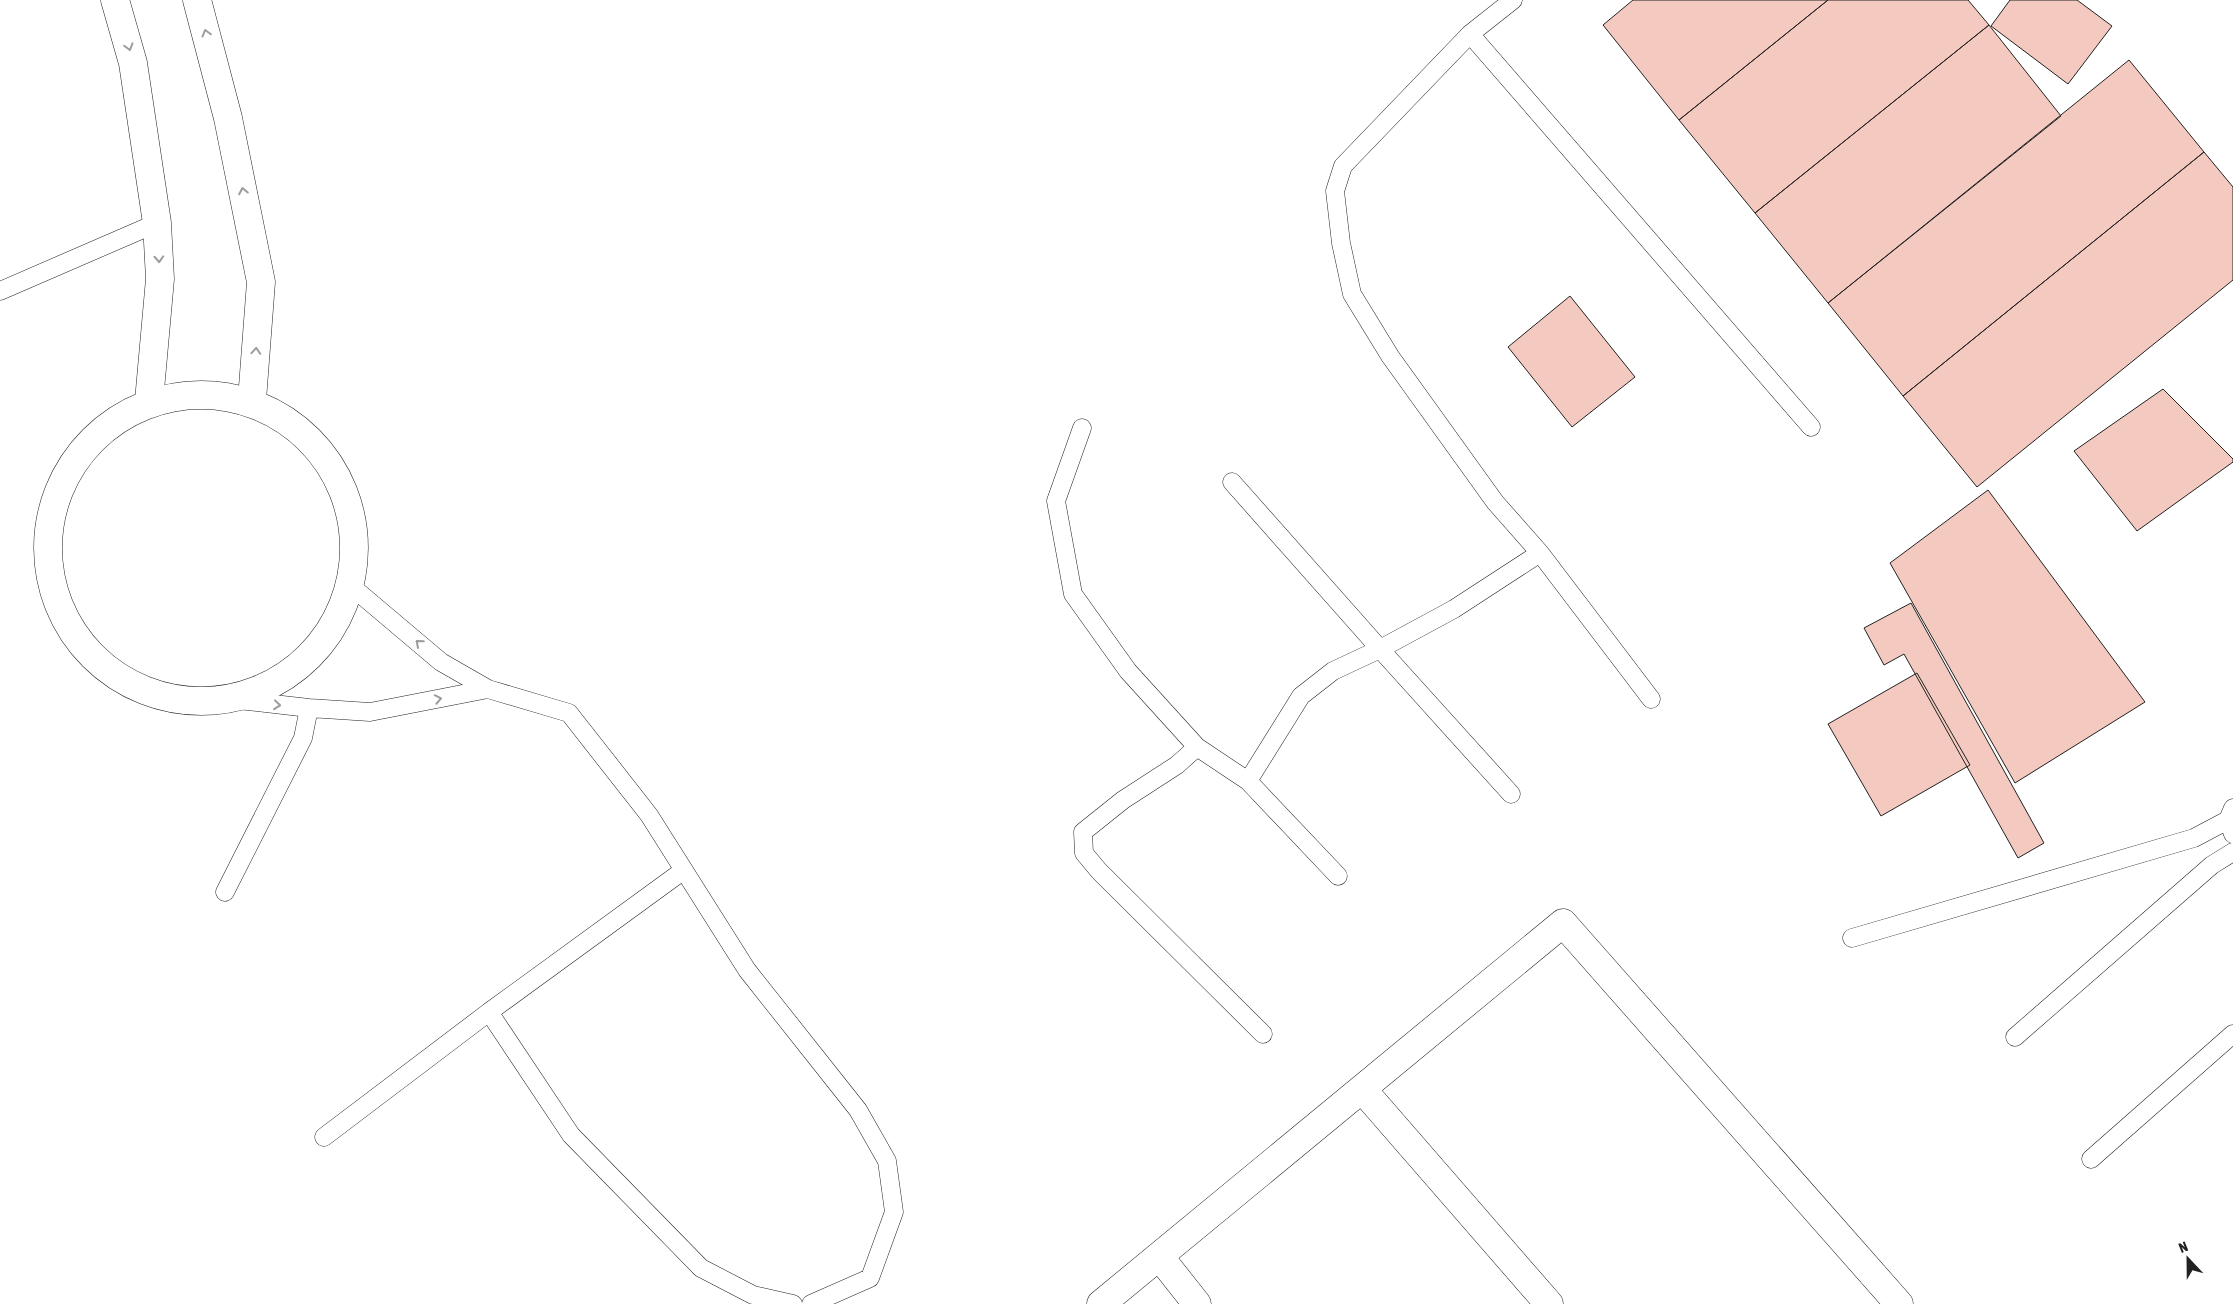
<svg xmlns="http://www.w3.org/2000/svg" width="2233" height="1304" font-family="'Asap Condensed',sans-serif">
	<rect width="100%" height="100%" fill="#fff"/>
	<!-- building -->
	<path fill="#f3c9c0" stroke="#222" d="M1633,0H1828L1679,120L1603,25Z
		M1828,0H1968L1989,25L1755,213L1679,120Z
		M2010,0H2077L2112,26L2068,84L1991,26Z
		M1989,25L2061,116L1828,303L1755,213Z
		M2129,60L2204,152L1903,396L1828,303Z
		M2204,152L2233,187V280L1977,487L1903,396Z
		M1570,296L1635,377L1572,427L1508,347Z
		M2163,389L2233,459V462L2137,531L2074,451Z
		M1988,490L2145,702L2015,783L1890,563Z
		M1911,603L2044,843L2018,858L1904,654L1884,665L1864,628Z
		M1917,673L1970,765L1881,816L1828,724Z"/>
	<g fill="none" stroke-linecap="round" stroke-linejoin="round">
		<!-- lane casing -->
		<g stroke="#222" stroke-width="19">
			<path id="lane" d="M1513,0L1470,34L1343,166L1335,191L1341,243L1352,294L1390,356L1495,502L1540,553L1651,699
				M1470,34L1811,427
				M0,291L157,223
				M1082,428L1056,501L1073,594L1128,671L1197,747L1248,781
				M1232,482L1380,649L1454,609L1540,553
				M351,586L441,662L488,689L569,713L649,815L747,970L858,1110L887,1161L894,1212L870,1278L811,1304
				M229,699L309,708L370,712L488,689
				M1197,747L1177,765L1123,800L1083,832L1084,853L1099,871L1263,1034
				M2233,808L2228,820L2233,834
				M684,870L489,1012L571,1135L701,1268L753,1295L793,1304
				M1338,876L1248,781L1301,696L1333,671L1380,649L1511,794
				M225,892L303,738L309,708
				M1852,938L2194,838L2228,820
				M2015,1037L2212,865L2233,852
				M324,1137L489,1012
				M2091,1159L2233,1034"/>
		</g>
		<!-- street casing -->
		<g stroke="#222" stroke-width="29">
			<path id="street" d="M115,0L133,63L157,223L160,279L149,401
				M197,0L228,118L261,282L252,400
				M48 548a153 153 0 1 1 306 0a153 153 0 1 1-306 0Z
				M1362,1089L1549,1304
				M1159,1256L1197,1304
				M1101,1304L1563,923L1899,1304"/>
		</g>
		<!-- lane -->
		<use href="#lane" stroke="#fff" stroke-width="18"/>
		<!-- street -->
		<use href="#street" stroke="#fff" stroke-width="28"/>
	</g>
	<!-- one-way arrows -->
	<defs><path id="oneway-chevron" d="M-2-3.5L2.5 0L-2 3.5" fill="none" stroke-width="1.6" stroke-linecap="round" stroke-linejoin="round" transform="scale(1.25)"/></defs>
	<g stroke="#9c9c9c">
		<use href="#oneway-chevron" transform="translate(206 33) rotate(-105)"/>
		<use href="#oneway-chevron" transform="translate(129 47) rotate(74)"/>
		<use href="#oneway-chevron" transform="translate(243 191) rotate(-101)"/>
		<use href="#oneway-chevron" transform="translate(159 259) rotate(87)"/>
		<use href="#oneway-chevron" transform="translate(256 351) rotate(-86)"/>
		<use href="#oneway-chevron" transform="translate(419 643) rotate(-139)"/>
		<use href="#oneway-chevron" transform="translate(438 699) rotate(-11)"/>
		<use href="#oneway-chevron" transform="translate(277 705) rotate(6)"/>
	</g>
	<!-- north arrow -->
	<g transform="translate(2188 1259) rotate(338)" stroke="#ffffff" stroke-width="4" paint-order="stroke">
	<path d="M0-4L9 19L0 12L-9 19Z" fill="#222222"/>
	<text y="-8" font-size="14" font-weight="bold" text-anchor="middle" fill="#222222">N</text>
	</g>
</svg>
